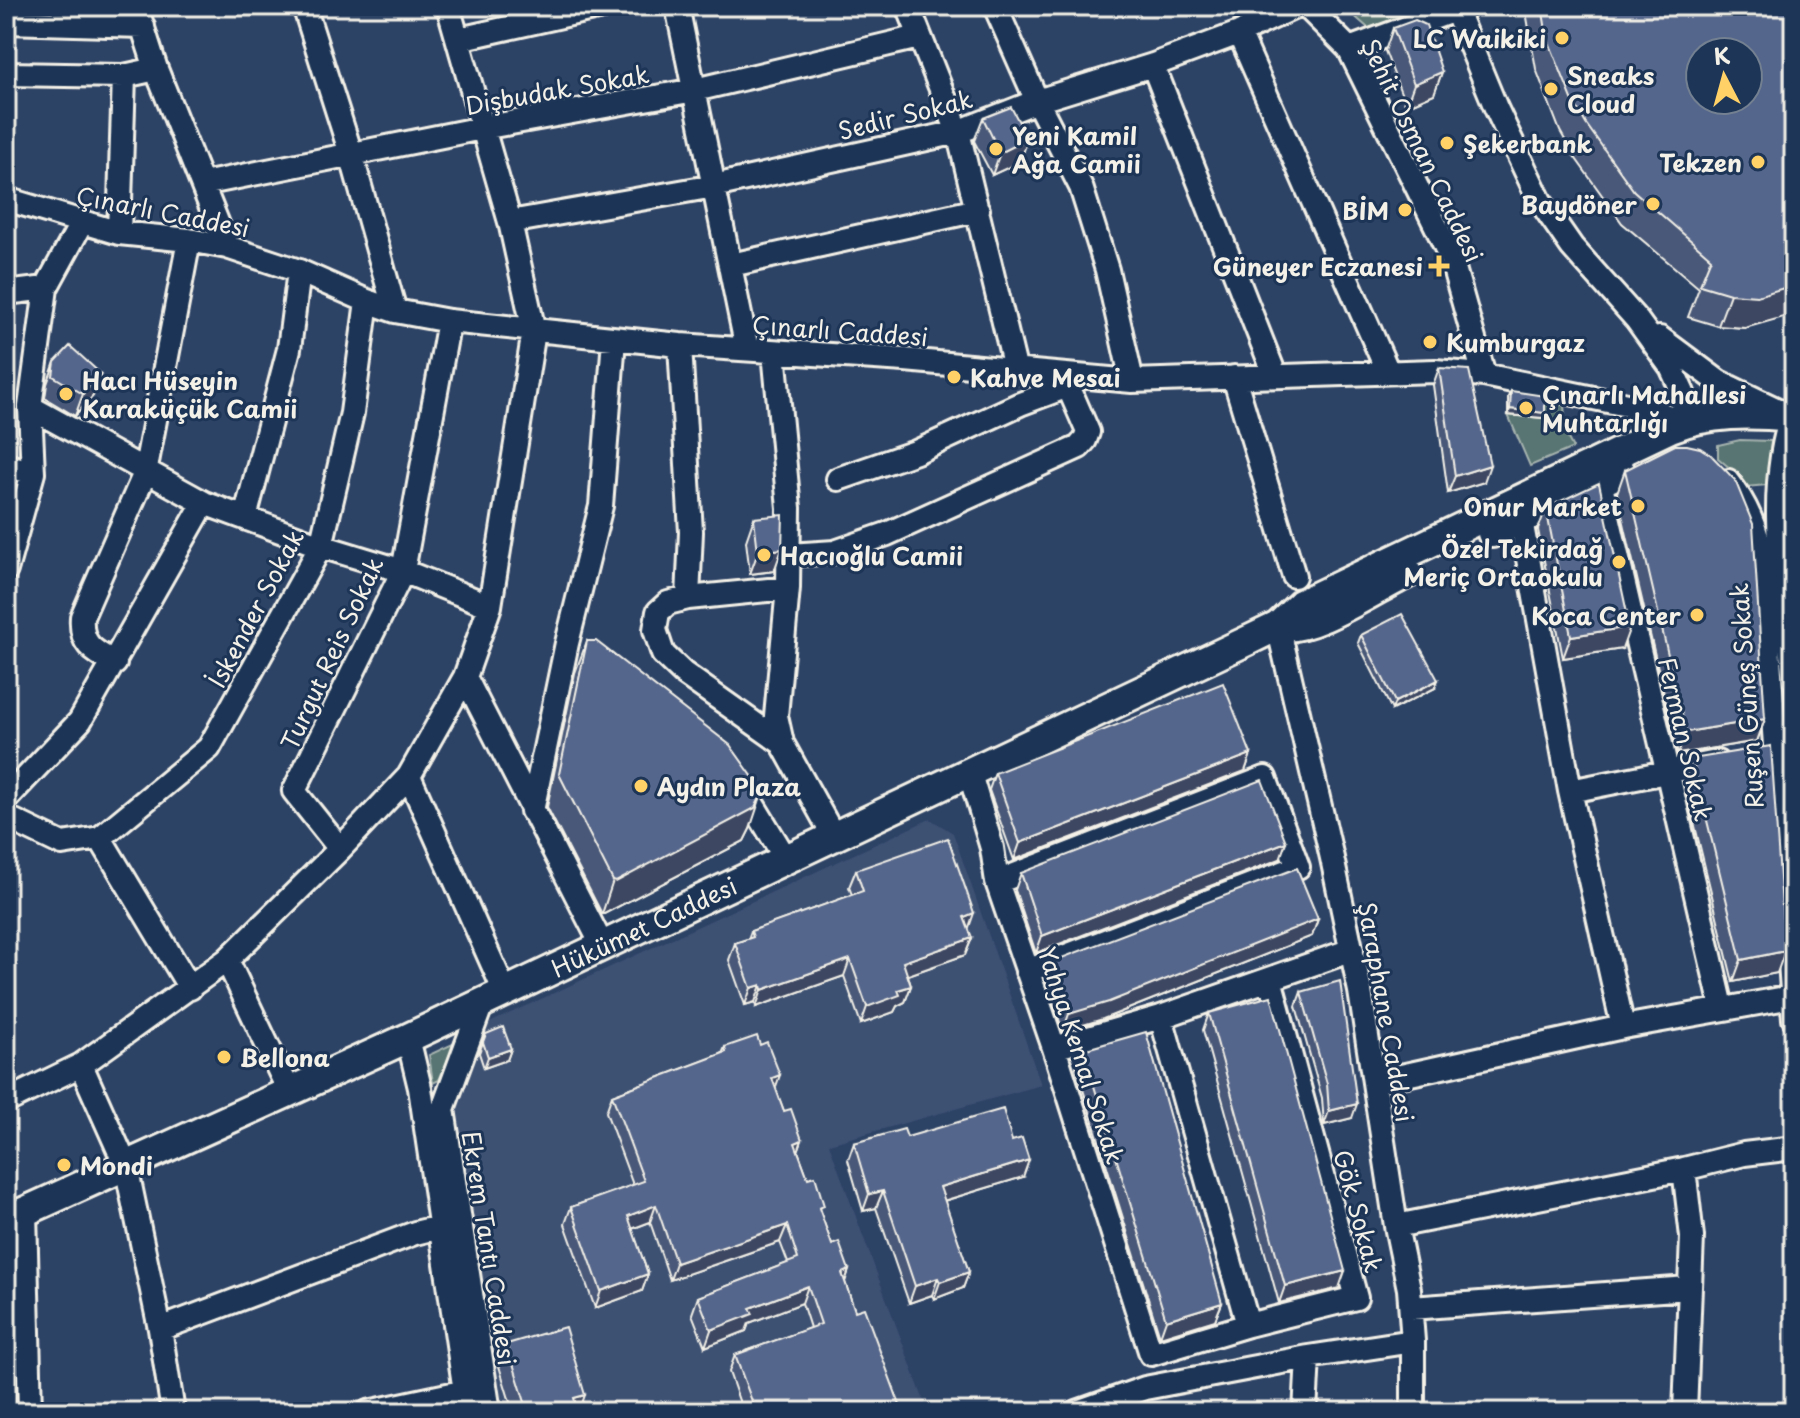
<svg xmlns="http://www.w3.org/2000/svg" width="1800" height="1418" font-family="'Playpen Sans',sans-serif">
	<rect width="100%" height="100%" fill="#2d4366"/>
	<filter id="ink" filterUnits="userSpaceOnUse"><feTurbulence type="fractalNoise" baseFrequency=".0125" numOctaves="2"/><feDisplacementMap in="SourceGraphic" scale="16" xChannelSelector="R" yChannelSelector="G"/><feConvolveMatrix kernelMatrix="1 2 1 2 8 2 1 2 1" color-interpolation-filters="sRGB"/></filter>
	<g filter="url(#ink)">
		<!-- built -->
		<path fill="#3d5173" d="M930,819L953,833L1041,1085L829,1144L928,1412H503L454,1116L483,1026Z"/>
		<!-- green -->
		<path fill="#587573" stroke="#a6b3ae" stroke-width="2" d="M1343,6H1423L1425,14L1375,34Z
			M1543,401L1564,404L1566,435L1573,448L1530,466L1508,415L1542,418Z
			M1740,440L1771,441L1767,485L1745,487L1739,476L1718,458V445Z
			M455,1043L439,1080L433,1083L429,1055Z"/>
		<g fill="none" stroke-linecap="round" stroke-linejoin="round">
			<!-- minor casing -->
			<g stroke="#f4f1e8" stroke-width="28">
				<path id="minor" d="M136,6L156,69L227,247
					M304,6L351,154L395,311
					M448,6L510,222L534,331L490,606L465,677L409,776L505,992
					M677,6L747,349
					M908,6L958,132L1016,372
					M995,6L1037,101L1081,187L1107,270L1132,381
					M1306,6L1349,49L1438,230L1452,261L1484,375
					M6,22L143,26
					M1239,33L1388,372
					M459,39L606,6
					M1349,49L1455,10
					M1153,65L1275,375
					M6,74L124,76L156,69
					M203,184L482,128L695,90L919,37
					M6,199L119,233L189,240L227,247L299,271L367,301L395,311L449,321L680,345L905,360L1132,381L1435,371L1484,375L1651,410L1684,422L1683,393L1671,367L1637,320L1572,247L1540,201L1496,108L1454,6
					M510,222L714,186L958,132L1037,101L1153,65L1239,33L1297,6
					M119,233L124,76
					M731,265L978,210
					M6,293L46,288
					M1660,338L1719,382L1784,413
					M680,345L691,532L688,598
					M774,352L789,508L788,588L776,716L782,743L833,835
					M1234,377L1294,576
					M30,407L204,503L321,546L403,571L490,606
					M1794,409C1763,493 1785,593 1794,680
					M6,465L33,473
					M838,479L916,452L1020,404L1068,386
					M1728,481C1747,505 1756,528 1762,558L1794,1019
					M1600,482L1722,1007
					M245,518L289,349L299,271
					M1521,520L1570,791L1623,1027
					M789,555L835,552L887,534L1079,447L1085,440L1088,432L1068,386L1073,377
					M6,570L33,473L30,407L46,288L81,224
					M1278,626L1332,858L1360,991L1396,1226L1409,1289L1413,1341V1412
					M115,663C93,651 80,645 82,617L145,473L189,240
					M465,677L603,947
					M782,743L683,673L663,654L655,630L658,612L668,603L688,598L788,588
					M969,771L992,848L997,882L1054,1048L1151,1354L1248,1325L1356,1298L1270,979
					M741,785L786,859
					M1570,791L1717,762
					M6,799L80,721L204,503
					M532,811L567,643L601,506L614,339
					M6,817L62,844L100,838
					M100,838L209,748L321,546L352,413L367,301
					M100,838L190,988
					M340,849L294,791L403,571L449,321
					M997,882L1265,778L1298,867L1027,971
					M227,960L289,1091
					M482,1003L443,1109L489,1412
					M1161,1017L1248,1325
					M408,1038L420,1088L468,1412
					M1054,1048L1161,1017L1352,950
					M81,1065L126,1166L160,1329L173,1412
					M1374,1082L1623,1027L1792,997
					M6,1097L7,1101L81,1065L227,960L340,849L409,776
					M1684,1169L1692,1237L1685,1412
					M25,1211L30,1412
					M1396,1226L1684,1169L1744,1154L1794,1148
					M1411,1308L1689,1288
					M160,1329L415,1233L452,1224
					M368,1412L480,1388
					M1077,1412L1145,1388L1308,1357L1413,1341
					M1305,1412L1308,1357"/>
			</g>
			<!-- major casing -->
			<g stroke="#f4f1e8" stroke-width="34">
				<g id="major">
					<path d="M1492,533L1621,472"/>
					<path d="M1278,626C1310,634 1376,588 1408,573"/>
					<path id="s1" d="M6,1220L408,1038L1249,640L1278,626L1301,604L1670,428C1709,412 1752,413 1794,417"/>
				</g>
			</g>
			<!-- minor -->
			<use href="#minor" stroke="#1d3557" stroke-width="22"/>
			<!-- major -->
			<use href="#major" stroke="#1d3557" stroke-width="28"/>
		</g>
		<!-- wall -->
		<path fill="#495878" stroke="#f4f1e8" stroke-width="2" d="M1525,6H1794L1745,328L1718,326L1688,317L1699,288L1622,223L1574,156L1560,131L1536,69Z
			M1393,28L1442,72L1434,94L1406,106L1385,51Z
			M983,118L1020,162L992,175L974,141Z
			M55,362L93,396L75,416L45,398L47,384Z
			M1439,368L1484,482L1448,493L1433,385Z
			M1511,391L1545,413L1543,418L1508,415V397Z
			M1625,470L1765,719L1757,741L1678,754L1617,493Z
			M1546,508L1622,649L1563,658L1538,530Z
			M754,518L774,571L750,574L746,541Z
			M1361,635L1435,688L1392,710L1358,643Z
			M587,641L750,829L744,841L604,914H602L547,807L575,673Z
			M1251,754L1245,771L1014,860L989,790L995,773Z
			M1692,759L1777,973L1733,982L1684,781Z
			M1280,859L1036,953L1015,890L1021,873Z
			M856,870L968,929L972,938L965,955L908,975L911,986L905,1002L897,1006L894,1012L861,1024L844,976L756,1007L755,1002L745,1005L729,960L735,943L748,939L751,931L852,895L849,887Z
			M1318,919L1312,936L1103,1019L1063,1031L1045,979L1051,962Z
			M1301,992L1352,1118L1324,1125L1322,1098L1296,1006Z
			M1209,1013L1339,1288L1279,1303L1203,1030Z
			M486,1034L511,1049L507,1060L484,1068L479,1053Z
			M725,1047L775,1087L784,1111L802,1140L798,1151L832,1245L849,1270L845,1282L855,1311L899,1412H743L729,1372L735,1355L810,1328L802,1303L749,1323L746,1331L705,1347L692,1314L698,1297L788,1263L780,1242L670,1280L650,1222L632,1229L648,1274L642,1291L595,1308L565,1224L571,1207L633,1185L606,1112L612,1095L722,1054Z
			M1083,1050L1222,1303L1215,1320L1160,1337L1076,1067Z
			M907,1137L1023,1177L944,1201L969,1272L963,1288L934,1299L932,1295L909,1303L876,1208L863,1211L848,1160L854,1143Z
			M507,1344L579,1412H513L499,1366Z"/>
		<!-- shaded-wall -->
		<path fill="#3c4762" stroke="#f4f1e8" stroke-width="2" d="M1442,72L1434,94L1406,106L1414,84Z
			M1028,139L1020,162L992,175L1000,153Z
			M1794,285V314L1745,328L1718,326L1730,294Z
			M101,374L93,396L75,416L83,394Z
			M1510,409L1545,413L1543,418L1508,415Z
			M1490,465L1484,482L1448,493L1455,476Z
			M782,549L774,571L750,574L758,552Z
			M1630,627L1622,649L1563,658L1571,636Z
			M1438,680L1435,688L1392,710L1395,702Z
			M1765,719L1757,741L1678,754L1686,732Z
			M1251,754L1245,771L1014,860L1020,843Z
			M761,796L750,829L744,841L604,914H602L613,881Z
			M1286,842L1280,859L1036,953L1042,936Z
			M974,913L968,930L964,917Z
			M1318,919L1312,936L1103,1019L1063,1031L1069,1014Z
			M972,938L965,955L897,979L903,962Z
			M1785,951L1777,973L1733,982L1741,960Z
			M850,959L844,976L756,1007L762,990Z
			M761,985L755,1002L745,1005L751,988Z
			M911,986L905,1002L897,1006L894,1012L861,1024L867,1007L898,990Z
			M511,1049L507,1060L484,1068L488,1057Z
			M780,1075L774,1092L772,1078Z
			M1357,1104L1352,1118L1324,1125L1329,1111Z
			M802,1140L796,1157L795,1143Z
			M1029,1160L1023,1177L933,1204L940,1187Z
			M883,1191L876,1208L863,1211L869,1194Z
			M656,1205L650,1222L621,1233L628,1216Z
			M787,1225L780,1242L670,1280L676,1263Z
			M849,1270L843,1287L842,1273Z
			M1345,1271L1339,1288L1279,1303L1285,1286Z
			M969,1272L963,1288L934,1299L940,1282Z
			M648,1274L642,1291L595,1308L601,1291Z
			M938,1278L932,1295L909,1303L915,1286Z
			M808,1286L802,1303L749,1323L746,1331L705,1347L711,1330L750,1308Z
			M1222,1303L1215,1320L1160,1337L1166,1320Z
			M585,1395L579,1412H569L574,1398Z"/>
		<!-- building -->
		<path fill="#55668c" stroke="#f4f1e8" stroke-width="2" fill-rule="evenodd" d="M1542,6H1794V285L1757,296L1730,294L1700,285L1711,258L1634,191L1586,124L1572,99L1547,37ZM1700,52H1748V100H1700Z
			M1415,20L1426,25L1442,72L1414,84L1393,28Z
			M1011,107L1028,139L1000,153L983,118Z
			M70,346L101,374L83,394L53,376L55,362Z
			M1439,368L1469,370L1490,465L1455,476Z
			M1511,391L1545,396V413L1510,409Z
			M1675,445H1687L1700,448L1711,455L1735,480L1753,524L1765,719L1686,732L1625,470Z
			M1599,483L1630,627L1571,636L1546,508Z
			M783,515L782,549L758,552L754,518Z
			M1402,614L1438,680L1395,702L1361,635Z
			M587,641H596L730,745L755,780L761,796L755,808L616,882L613,881L559,774Z
			M1223,683L1251,754L1020,843L995,773Z
			M1771,746L1785,951L1741,960L1692,759Z
			M1262,780L1286,842L1042,936L1021,873Z
			M948,838L974,913L964,917L972,938L903,962L911,986L898,990L900,995L867,1007L850,959L762,990L761,985L751,988L735,943L753,937L751,931L863,891L856,870Z
			M1297,868L1318,919L1109,1002L1069,1014L1051,962Z
			M1340,981L1357,1104L1329,1111L1327,1084L1301,992Z
			M1271,996L1345,1271L1285,1286L1209,1013Z
			M503,1027L511,1049L488,1057L483,1042L486,1034Z
			M1146,1032L1222,1303L1166,1320L1083,1050Z
			M757,1036L760,1045L767,1042L780,1075L772,1078L784,1111L791,1109L802,1140L795,1143L808,1178L815,1176L824,1206L819,1208L832,1245L839,1242L849,1270L842,1273L855,1311L864,1308L901,1408L890,1412H756L735,1355L821,1324L808,1286L750,1308L753,1314L711,1330L698,1297L798,1259L787,1225L676,1263L656,1205L628,1216L648,1274L601,1291L571,1207L644,1181L612,1095L726,1052L725,1047Z
			M1003,1109L1012,1141L1022,1138L1029,1160L940,1187L969,1272L940,1282L938,1278L915,1286L883,1191L869,1194L854,1143L904,1129L907,1137Z
			M565,1327L585,1395L574,1398L578,1412H528L507,1344Z"/>
	</g>
	<!-- markers -->
	<g fill="#ffd166" stroke="#1d3557" stroke-width="3">
		<circle cx="1562" cy="38" r="8"/>
		<circle cx="1551" cy="89" r="8"/>
		<circle cx="1447" cy="143" r="8"/>
		<circle cx="996" cy="149" r="8"/>
		<circle cx="1758" cy="162" r="8"/>
		<circle cx="1653" cy="204" r="8"/>
		<circle cx="1405" cy="210" r="8"/>
		<path d="M1435 254h8v8h8v8h-8v8h-8v-8h-8v-8h8z"/>
		<circle cx="1430" cy="342" r="8"/>
		<circle cx="954" cy="377" r="8"/>
		<circle cx="66" cy="394" r="8"/>
		<circle cx="1526" cy="408" r="8"/>
		<circle cx="1638" cy="506" r="8"/>
		<circle cx="764" cy="555" r="8"/>
		<circle cx="1619" cy="562" r="8"/>
		<circle cx="1697" cy="615" r="8"/>
		<circle cx="641" cy="786" r="8"/>
		<circle cx="224" cy="1057" r="8"/>
		<circle cx="64" cy="1165" r="8"/>
	</g>
	<g text-anchor="middle" dominant-baseline="central" stroke-width="6" stroke-linejoin="round" paint-order="stroke">
		<!-- poi labels -->
		<g font-size="24" font-weight="bold" fill="#f4f1e8" stroke="#1d3557" text-anchor="start">
			<text x="1546" y="38" text-anchor="end">LC Waikiki</text>
			<text x="1567" y="75">Sneaks<tspan x="1567" dy="28">Cloud</tspan></text>
			<text x="1012" y="135">Yeni Kamil<tspan x="1012" dy="28">Ağa Camii</tspan></text>
			<text x="1463" y="143">Şekerbank</text>
			<text x="1742" y="162" text-anchor="end">Tekzen</text>
			<text x="1637" y="204" text-anchor="end">Baydöner</text>
			<text x="1389" y="210" text-anchor="end">BİM</text>
			<text x="1423" y="266" text-anchor="end">Güneyer Eczanesi</text>
			<text x="1446" y="342">Kumburgaz</text>
			<text x="970" y="377">Kahve Mesai</text>
			<text x="82" y="380">Hacı Hüseyin<tspan x="82" dy="28">Karaküçük Camii</tspan></text>
			<text x="1542" y="394">Çınarlı Mahallesi<tspan x="1542" dy="28">Muhtarlığı</tspan></text>
			<text x="1622" y="506" text-anchor="end">Onur Market</text>
			<text x="1603" y="548" text-anchor="end">Özel Tekirdağ<tspan x="1603" dy="28">Meriç Ortaokulu</tspan></text>
			<text x="780" y="555">Hacıoğlu Camii</text>
			<text x="1681" y="615" text-anchor="end">Koca Center</text>
			<text x="657" y="786">Aydın Plaza</text>
			<text x="240" y="1057">Bellona</text>
			<text x="80" y="1165">Mondi</text>
		</g>
		<!-- street labels -->
		<g font-size="24" fill="#f4f1e8" stroke="#1d3557">
			<text transform="translate(557 89) rotate(-10)">Dişbudak Sokak</text>
			<text transform="translate(905 114) rotate(-14)">Sedir Sokak</text>
			<text transform="translate(1423 150) rotate(64)">Şehit Osman Caddesi</text>
			<text transform="translate(163 211) rotate(11)">Çınarlı Caddesi</text>
			<text transform="translate(840 330) rotate(4)">Çınarlı Caddesi</text>
			<text transform="translate(255 608) rotate(-62)">İskender Sokak</text>
			<text transform="translate(331 653) rotate(-65)">Turgut Reis Sokak</text>
			<text transform="translate(1746 696) rotate(-94)">Ruşen Güneş Sokak</text>
			<text transform="translate(1686 739) rotate(77)">Ferman Sokak</text>
			<text stroke="none"><textPath href="#s1" startOffset="702">Hükümet Caddesi</textPath></text>
			<text transform="translate(1387 1012) rotate(80)">Şaraphane Caddesi</text>
			<text transform="translate(1082 1055) rotate(72)">Yahya Kemal Sokak</text>
			<text transform="translate(1359 1211) rotate(75)">Gök Sokak</text>
			<text transform="translate(490 1248) rotate(81)">Ekrem Tantı Caddesi</text>
		</g>
	</g>
	<!-- margin -->
	<rect width="1800" height="1418" fill="none" stroke="#1d3557" stroke-width="32"/>
	<rect x="16" y="16" width="1768" height="1386" fill="none" stroke="#f4f1e8" stroke-width="3" filter="url(#ink)"/>
	<!-- north arrow -->
	<g transform="translate(1724 76) rotate(354)"><circle r="38" fill="#1d3557" stroke="#738091" stroke-width="2"/>
	<path d="M0-6L14 30L0 20L-14 30Z" fill="#ffd166"/>
	<text y="-12" font-size="22" font-weight="bold" text-anchor="middle" fill="#f4f1e8">K</text>
	</g>
</svg>
